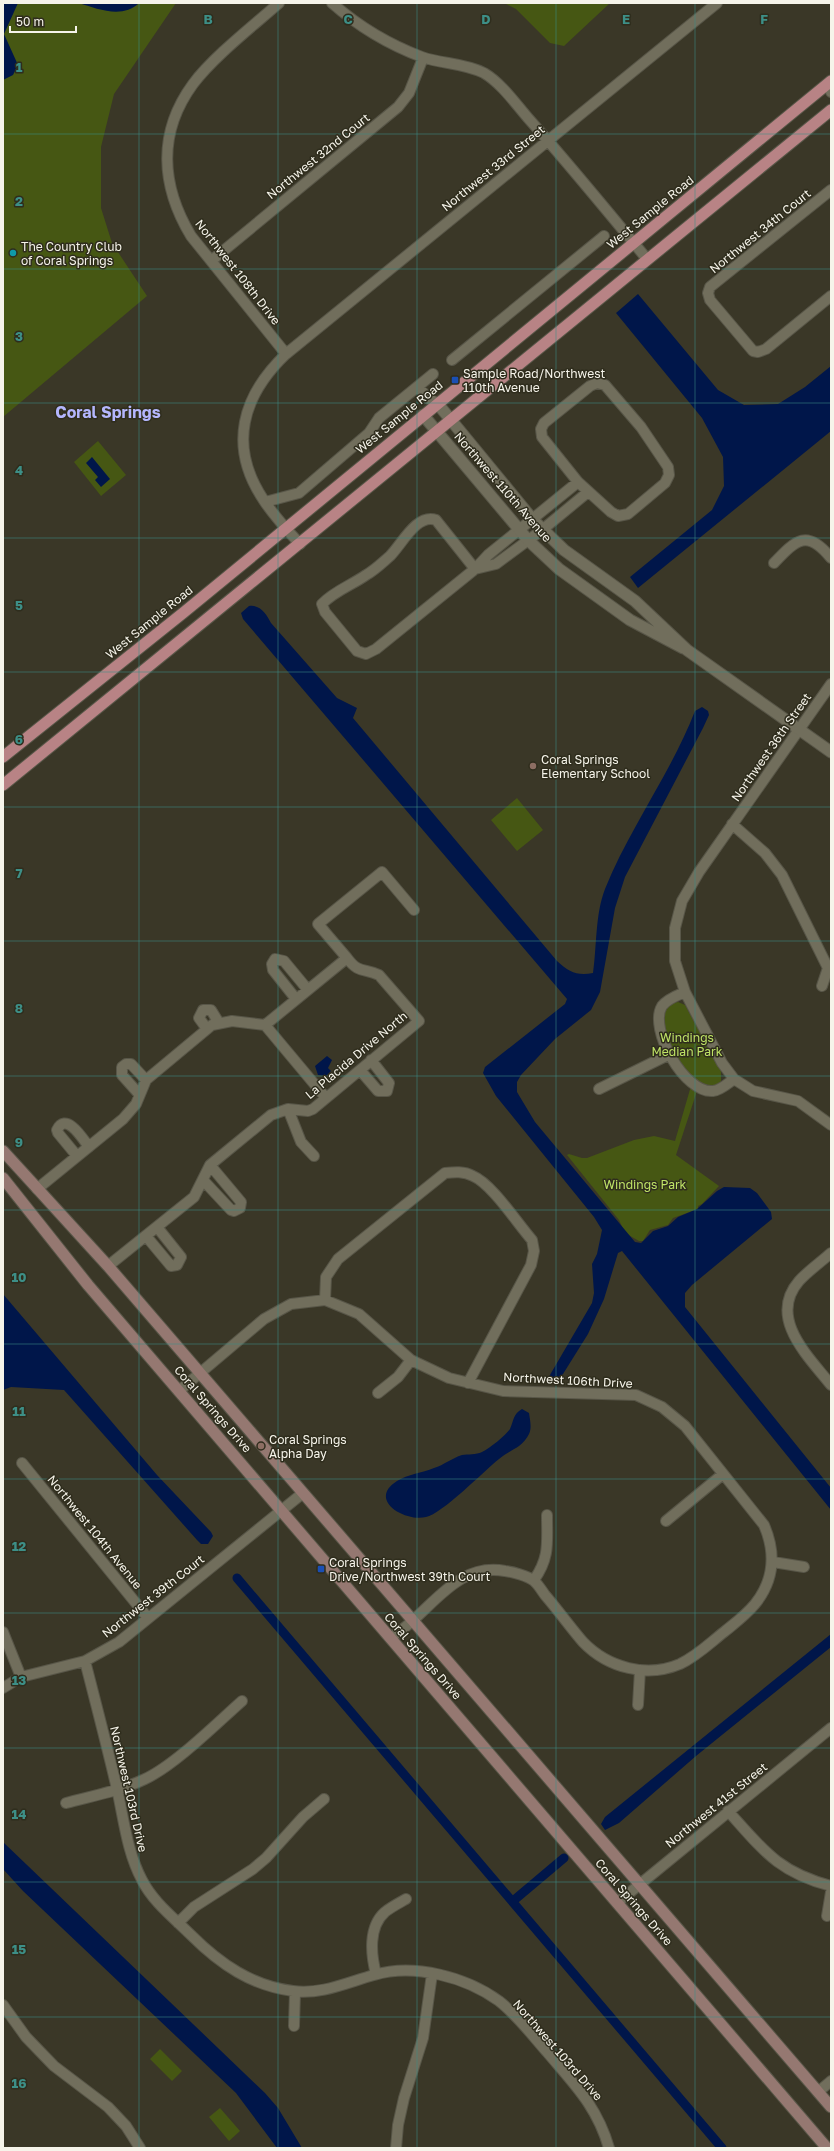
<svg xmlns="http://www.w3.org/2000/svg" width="834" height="2151" font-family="'Golos Text',sans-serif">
	<rect width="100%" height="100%" fill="#3a3727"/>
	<!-- green -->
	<path fill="#465713" d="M3,3H176L114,94L101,147V208L112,243L147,296L3,417Z
		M504,3H610L564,46L550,43L516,9Z
		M98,441L126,475L101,496L74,462Z
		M517,798L543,830L517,851L491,820Z
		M678,1002L685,1005L721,1070V1081L717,1085C683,1092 642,1007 678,1002Z
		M691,1086L697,1091L676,1155L719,1186L702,1204L698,1206V1209L673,1218L668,1225L650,1230L643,1241H639L625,1233L619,1220L567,1155L569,1154L582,1158H587L634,1140L654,1136L675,1141Z
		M160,2049L182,2071L172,2081L150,2059Z
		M220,2108L240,2131L229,2141L209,2117Z"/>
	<!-- water -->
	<path fill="#00164a" d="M3,3H18L4,34L18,65L13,75L3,80Z
		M79,3H139C123,19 97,9 79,3Z
		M638,294L718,390L744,405L778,404L805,387L831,366V431L638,588L630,577L712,510L724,486L723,457L702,418L616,313Z
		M92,457L110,479L101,487L95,480L98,477L86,463Z
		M249,606C260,604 267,615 271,623L337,698L357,708L353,718L557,961C569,972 577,976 593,973C597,946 595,915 605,889C630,827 671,773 695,711L702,707L708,711L709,715L703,728L625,877L615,908L600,992L591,1010L555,1039L521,1075L517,1082V1092L535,1122L635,1242L641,1243L653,1231L668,1226L678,1217L697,1209L717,1191L724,1187L750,1188L757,1193L771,1212L772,1219L692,1285L685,1293V1307L831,1488V1510L622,1251L618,1253L604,1299L588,1334L563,1374L556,1380H547L592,1303L594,1293L592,1264L597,1254L602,1230L594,1217L496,1096L483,1073L485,1067L565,1004L567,999L243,619L241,613Z
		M327,1056L332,1060L328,1068L331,1071L326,1076L318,1075L315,1066Z
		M3,1294L157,1475L211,1532L213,1536L208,1544H201L197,1540L64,1390L11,1387L3,1390Z
		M522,1409L529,1413C530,1420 532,1428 529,1434C527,1438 523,1443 519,1446C513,1450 505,1454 499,1459C484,1471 442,1514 426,1517C405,1522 367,1500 397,1481C408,1474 422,1473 434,1468C444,1465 452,1458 462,1455C468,1454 476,1455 482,1452C490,1448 505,1436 510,1429C514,1420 513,1414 522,1409Z
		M831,1634V1647L696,1756L619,1823L605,1830L601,1824L605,1817Z
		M3,1842L265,2093L278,2108L302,2148H277L236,2093L23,1891L3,1869Z"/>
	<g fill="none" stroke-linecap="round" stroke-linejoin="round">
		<!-- canal -->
		<path stroke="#00164a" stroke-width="9" d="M237,1578L722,2148
			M513,1901L564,1858"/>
		<!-- minor casing -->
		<g stroke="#585648" stroke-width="12">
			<path id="minor" d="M279,3C253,26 213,57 193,84C157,133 161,186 191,236L286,354C242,396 228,446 263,499C273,515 287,530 300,544
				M332,3C358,26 390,45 422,57C442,64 464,63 484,73C501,83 515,103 528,118C569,164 608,212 647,259
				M828,84L831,92
				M831,190L710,287L708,293L710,300L753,351L758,352L766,349L831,296
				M211,261L398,107L409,93L423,58
				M286,354L717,3
				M452,360L604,236
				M597,383L605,385L641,427L668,467L669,475L665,483L628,514L618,516L611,512L578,482L542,437L541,429L544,423L590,386Z
				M418,387L429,399L437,403
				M265,502L299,493L369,433L379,418L433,374
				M774,563C796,540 807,528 831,558
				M475,569L436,520C417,513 402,544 390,556C383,562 375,570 366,575C352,585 334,591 322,604L325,612L357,651L366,654L376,649L475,569L488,555L578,482
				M475,569L496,564L542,530L588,492
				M831,684L699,872L682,901L675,928V961L685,992L722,1063L734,1079L753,1091L798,1101L831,1125
				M732,824L765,853L782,875L828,968L822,986
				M685,992C678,995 667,999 662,1006C648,1029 685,1094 713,1091C721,1090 728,1083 734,1079
				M296,999L273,970L272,964L275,959L284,961L308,990
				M265,1025L326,1098
				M207,1029L199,1018L203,1010H211L219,1023
				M360,1070L378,1091H387L389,1083L371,1060
				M599,1089L668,1055
				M139,1094L122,1075V1067L126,1064H131L146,1080
				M288,1109L301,1142L314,1156
				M77,1156L58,1133L57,1130C66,1111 83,1139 89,1147
				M203,1180L231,1210L234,1211L240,1208L241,1202L210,1165
				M37,1189L123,1119L136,1104L146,1080L212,1025L232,1021L265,1025L347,958L318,924L382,872L414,910
				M146,1236L171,1266L177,1265L181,1257L157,1227
				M831,1253C821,1262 808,1271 799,1281C767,1318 809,1357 831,1385
				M108,1266L194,1197L210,1165L271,1115L288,1109L308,1111L313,1109L419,1021L379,975C364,968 359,974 347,958
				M325,1300L326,1277L338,1259L445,1173C454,1172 464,1171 473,1176C492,1184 517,1223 532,1240L534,1251L531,1265L468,1383
				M180,1390L264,1319L291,1304L325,1300L359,1314L411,1360L449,1378L503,1391L636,1395L662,1407L685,1426L764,1525C776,1553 775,1579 755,1604C746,1615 735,1623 724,1632C710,1643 697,1656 680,1664C647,1678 608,1668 583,1642C570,1627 558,1610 545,1595C542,1591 538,1584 534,1581C528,1576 513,1572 505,1571C463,1563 439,1598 411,1622C405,1628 397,1633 390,1638
				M378,1393L398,1377L411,1360
				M22,1463L148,1618
				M666,1521L723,1474
				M773,1562L804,1567
				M534,1580C550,1557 547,1543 547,1515
				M3,1632L21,1677
				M85,1661C96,1704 107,1746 117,1789C124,1820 127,1852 142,1880C153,1902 174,1918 191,1935C220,1964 252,1986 293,1991C321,1995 348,1982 374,1975C414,1963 466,1977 499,2001C517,2015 532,2035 547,2052C574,2084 597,2106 609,2148
				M3,1688L21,1677L85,1661L119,1642L303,1493
				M638,1705L640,1670
				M66,1803C92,1796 120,1791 145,1779C175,1765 216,1724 242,1701
				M728,1811C763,1850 778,1872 831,1886
				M617,1903L831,1728
				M827,1916L831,1892
				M178,1923L194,1907L253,1869L266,1858L303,1817L324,1799
				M376,1974C371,1955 368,1927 385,1912C391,1907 399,1903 406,1899
				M3,2005L26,2037L54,2066L108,2107L126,2126L140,2148
				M294,2026L295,1992
				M818,2092L831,2081
				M396,2148L398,2125L404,2098L423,2038L432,1974"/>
		</g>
		<!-- tertiary casing -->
		<g stroke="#585648" stroke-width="13">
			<path id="tertiary" d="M437,403L533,520L564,550L635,601L687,650L831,752
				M423,415L528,540L559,569L630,620L683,648"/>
		</g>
		<!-- secondary casing -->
		<g stroke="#585648" stroke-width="13">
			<path id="secondary" d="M3,1151L108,1266L831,2107
				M3,1178L88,1285L827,2148"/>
		</g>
		<!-- primary casing -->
		<g stroke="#585648" stroke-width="13">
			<path id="primary" d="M3,757L183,613L831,81
				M3,785L831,110"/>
		</g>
		<!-- minor -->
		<use href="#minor" stroke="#716e5c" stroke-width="10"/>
		<!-- tertiary -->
		<use href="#tertiary" stroke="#716e5c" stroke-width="11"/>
		<!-- secondary -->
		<use href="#secondary" stroke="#957871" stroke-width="11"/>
		<!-- primary -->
		<use href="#primary" stroke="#b88385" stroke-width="11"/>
	</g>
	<!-- grid -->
	<path fill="none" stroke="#3d8f87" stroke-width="1" stroke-opacity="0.55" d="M139,3V2148M278,3V2148M417,3V2148M556,3V2148M695,3V2148M3,134H831M3,269H831M3,403H831M3,538H831M3,672H831M3,807H831M3,941H831M3,1076H831M3,1210H831M3,1344H831M3,1479H831M3,1613H831M3,1748H831M3,1882H831M3,2017H831"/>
	<!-- markers -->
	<circle fill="#0f9aa8" stroke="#2f2d1d" stroke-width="1.5" cx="13" cy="253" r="4"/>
	<g fill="#1a4fb4" stroke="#2f2d1d" stroke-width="1.5">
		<rect x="451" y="376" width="8" height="8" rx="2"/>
		<rect x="317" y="1565" width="8" height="8" rx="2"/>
	</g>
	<g fill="#8d6e63" stroke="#2f2d1d" stroke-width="1.5">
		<circle cx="533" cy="766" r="4"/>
		<circle cx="261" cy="1446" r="4"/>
	</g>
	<g text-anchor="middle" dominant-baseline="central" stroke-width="3" stroke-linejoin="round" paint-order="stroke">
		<!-- street labels -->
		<g font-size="12" fill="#f6f4ea" stroke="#2f2d1d">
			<text transform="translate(318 156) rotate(-39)">Northwest 32nd Court</text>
			<text transform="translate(493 168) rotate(-39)">Northwest 33rd Street</text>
			<text transform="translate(650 212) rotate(-39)">West Sample Road</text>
			<text transform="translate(760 231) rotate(-39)">Northwest 34th Court</text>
			<text transform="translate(238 272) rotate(52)">Northwest 108th Drive</text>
			<text transform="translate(399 417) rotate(-39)">West Sample Road</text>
			<text transform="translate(503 487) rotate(49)">Northwest 110th Avenue</text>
			<text transform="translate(149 622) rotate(-39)">West Sample Road</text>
			<text transform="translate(771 747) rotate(-55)">Northwest 36th Street</text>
			<text transform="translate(356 1055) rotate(-40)">La Placida Drive North</text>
			<text transform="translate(568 1380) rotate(3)">Northwest 106th Drive</text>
			<text transform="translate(213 1409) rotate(49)">Coral Springs Drive</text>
			<text transform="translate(95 1532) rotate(51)">Northwest 104th Avenue</text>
			<text transform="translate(153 1596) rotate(-38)">Northwest 39th Court</text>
			<text transform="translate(423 1656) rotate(49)">Coral Springs Drive</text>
			<text transform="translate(129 1789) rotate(77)">Northwest 103rd Drive</text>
			<text transform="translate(716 1805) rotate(-39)">Northwest 41st Street</text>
			<text transform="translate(634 1902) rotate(49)">Coral Springs Drive</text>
			<text transform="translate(558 2050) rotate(49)">Northwest 103rd Drive</text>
		</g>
		<!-- poi labels -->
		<g font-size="12" fill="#f6f4ea" stroke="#2f2d1d" text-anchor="start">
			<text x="21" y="246">The Country Club<tspan x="21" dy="14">of Coral Springs</tspan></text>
			<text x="463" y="373">Sample Road/Northwest<tspan x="463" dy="14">110th Avenue</tspan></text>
			<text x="541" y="759">Coral Springs<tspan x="541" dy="14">Elementary School</tspan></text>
			<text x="269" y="1439">Coral Springs<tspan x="269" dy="14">Alpha Day</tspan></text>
			<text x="329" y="1562">Coral Springs<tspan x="329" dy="14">Drive/Northwest 39th Court</tspan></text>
		</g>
		<!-- park labels -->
		<g font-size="12" fill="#bfe366" stroke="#2f2d1d">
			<text x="687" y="1037">Windings<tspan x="687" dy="14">Median Park</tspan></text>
			<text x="645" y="1184">Windings Park</text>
		</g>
		<!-- district labels -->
		<g font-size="16" font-weight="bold" fill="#b4b6fd" stroke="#2f2d1d">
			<text x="108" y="412">Coral Springs</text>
		</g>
	</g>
	<g font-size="13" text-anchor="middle" font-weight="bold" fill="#3d8f87" stroke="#2f2d1d" stroke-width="3" stroke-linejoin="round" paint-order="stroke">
		<text x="208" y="24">B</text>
		<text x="348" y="24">C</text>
		<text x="486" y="24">D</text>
		<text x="626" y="24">E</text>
		<text x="764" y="24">F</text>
		<text x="19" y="72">1</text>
		<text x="19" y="206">2</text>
		<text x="19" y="341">3</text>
		<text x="19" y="475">4</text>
		<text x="19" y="610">5</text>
		<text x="19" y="744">6</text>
		<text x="19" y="878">7</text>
		<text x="19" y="1013">8</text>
		<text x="19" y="1147">9</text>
		<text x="19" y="1282">10</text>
		<text x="19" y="1416">11</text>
		<text x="19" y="1551">12</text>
		<text x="19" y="1685">13</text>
		<text x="19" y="1819">14</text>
		<text x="19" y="1954">15</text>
		<text x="19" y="2088">16</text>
	</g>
	<!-- border -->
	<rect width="834" height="2151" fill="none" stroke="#f6f4ea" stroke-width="8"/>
	<!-- scale -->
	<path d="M10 26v6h66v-6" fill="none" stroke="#f6f4ea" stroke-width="2"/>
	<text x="16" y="26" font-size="12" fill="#f6f4ea" stroke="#2f2d1d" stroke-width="3" paint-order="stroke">50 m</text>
</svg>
